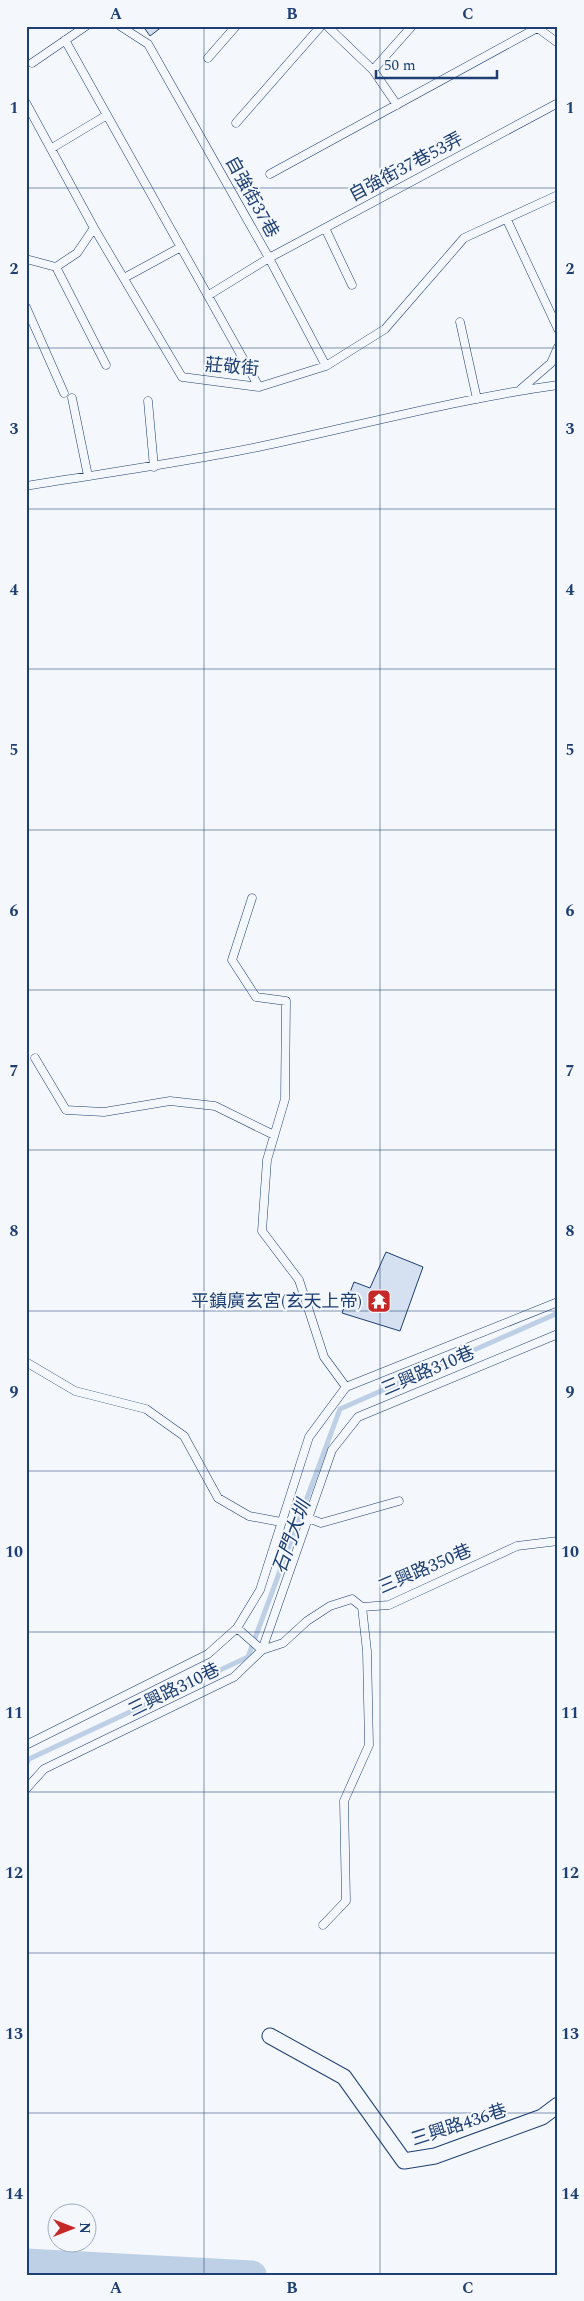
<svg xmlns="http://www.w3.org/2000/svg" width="584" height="2301" font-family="Spectral,'Noto Sans TC',serif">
	<rect width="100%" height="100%" fill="#f4f7fb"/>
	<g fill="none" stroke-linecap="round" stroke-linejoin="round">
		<!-- stream -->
		<path stroke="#bed0e5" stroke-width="5" d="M26,1764L29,1759L248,1657L340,1409L558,1313"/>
		<!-- river -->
		<path stroke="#bed0e5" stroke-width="29" d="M26,2263L252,2275"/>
	</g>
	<!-- building -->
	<path fill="#d5e0f0" stroke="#1d3f73" d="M143,26H163L150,36Z
		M386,1252L423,1267L400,1331L342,1313L354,1282L370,1288Z"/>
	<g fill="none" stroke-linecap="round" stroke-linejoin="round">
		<!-- service casing -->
		<g stroke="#1d3f73" stroke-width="9">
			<path id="service" d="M120,26L148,44L269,258L326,366
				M327,26L373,70L397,105
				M535,26L558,43
				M65,40L259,387
				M208,58L236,26
				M32,63L86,26
				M373,70L412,26
				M26,103L94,228L182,377L259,387L326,366L385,329L464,238L558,195
				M236,123L321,26
				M52,148L107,115
				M270,174L537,28
				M507,220L558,329
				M325,228L352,285
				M26,259L56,267L77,253L94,228
				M56,267L106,365
				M124,278L181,247
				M209,295L269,258L558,103
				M26,307L64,393
				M460,322L477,399
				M521,389L551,363L558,347
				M72,398L88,476
				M148,401L154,467
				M26,486C104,473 181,463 258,447C357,426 457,399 558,385
				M252,898L232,960L256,997L286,1001L285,1099L267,1160L262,1231L299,1280L324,1357L346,1387
				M35,1058L66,1110L104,1112L170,1101L215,1106L274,1135
				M26,1362L75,1391L146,1409L184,1436L218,1498L249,1516L281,1522
				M308,1518L321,1523L399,1501
				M237,1628L262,1650L283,1643L307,1621L330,1606L352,1599L362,1607L389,1605L517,1546L558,1541
				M26,1745L208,1654L237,1628L260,1590L309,1437L346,1387L558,1302
				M26,1789L44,1769L234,1677L262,1650L332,1450L358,1417L558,1334
				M323,1925L346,1901L344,1801L369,1745L367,1651L362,1607"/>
		</g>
		<!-- minor casing -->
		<g stroke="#1d3f73" stroke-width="17">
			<path id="minor" d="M270,2036L344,2077L404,2161L435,2156L542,2117L558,2105"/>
		</g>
		<!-- service -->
		<use href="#service" stroke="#f4f7fb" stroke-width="8"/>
		<!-- minor -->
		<use href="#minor" stroke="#f4f7fb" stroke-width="15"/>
	</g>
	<!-- grid -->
	<path fill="none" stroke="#1d3f73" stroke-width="1" stroke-opacity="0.55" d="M204,26V2275M380,26V2275M26,188H558M26,348H558M26,509H558M26,669H558M26,830H558M26,990H558M26,1150H558M26,1311H558M26,1471H558M26,1632H558M26,1792H558M26,1953H558M26,2113H558"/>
	<!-- icons -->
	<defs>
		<g id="temple-square" transform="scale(1.25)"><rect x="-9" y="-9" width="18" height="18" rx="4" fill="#c62828" stroke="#f4f7fb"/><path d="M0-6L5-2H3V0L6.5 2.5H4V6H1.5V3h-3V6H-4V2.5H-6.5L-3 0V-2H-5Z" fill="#fff"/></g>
	</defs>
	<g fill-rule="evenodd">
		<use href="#temple-square" x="379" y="1301"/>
	</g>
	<g text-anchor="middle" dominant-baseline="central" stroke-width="4" stroke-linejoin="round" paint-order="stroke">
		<!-- street labels -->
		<g font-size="18" fill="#1d3f73" stroke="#f4f7fb">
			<text transform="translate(406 167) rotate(-28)">自強街37巷53弄</text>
			<text transform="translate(252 197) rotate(61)">自強街37巷</text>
			<text transform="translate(232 367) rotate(5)">莊敬街</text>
			<text transform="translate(428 1371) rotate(-23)">三興路310巷</text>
			<text transform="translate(425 1569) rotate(-23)">三興路350巷</text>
			<text transform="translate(174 1690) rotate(-26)">三興路310巷</text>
			<text transform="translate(459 2125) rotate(-18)">三興路436巷</text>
		</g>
		<!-- poi labels -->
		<g font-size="18" fill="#1d3f73" stroke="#f4f7fb" text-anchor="end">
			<text x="362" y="1301">平鎮廣玄宮(玄天上帝)</text>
		</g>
		<!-- water labels -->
		<g font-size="19" font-style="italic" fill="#1d3f73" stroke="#f4f7fb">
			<text transform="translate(292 1537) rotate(-70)">石門大圳</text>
		</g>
	</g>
	<!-- border -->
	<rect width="584" height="2301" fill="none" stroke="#f4f7fb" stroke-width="55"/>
	<!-- north arrow -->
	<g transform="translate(72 2228) rotate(90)"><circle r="24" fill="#f4f7fb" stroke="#9eadc5"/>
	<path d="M0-4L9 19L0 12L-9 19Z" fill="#c62828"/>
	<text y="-8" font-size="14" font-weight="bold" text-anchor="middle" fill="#1d3f73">N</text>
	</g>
	<!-- scale -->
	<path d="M376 70v8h121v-8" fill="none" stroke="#1d3f73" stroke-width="2.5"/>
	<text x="384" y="70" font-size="15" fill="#1d3f73" stroke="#f4f7fb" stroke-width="4" paint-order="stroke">50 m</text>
	<rect x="28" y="28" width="528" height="2246" fill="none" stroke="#1d3f73" stroke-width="2"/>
	<g font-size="16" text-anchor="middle" font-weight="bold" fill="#1d3f73">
		<text x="116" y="19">A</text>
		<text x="292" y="19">B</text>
		<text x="468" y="19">C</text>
		<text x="14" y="113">1</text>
		<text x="570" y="113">1</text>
		<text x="14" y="274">2</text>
		<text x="570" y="274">2</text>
		<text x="14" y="434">3</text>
		<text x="570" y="434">3</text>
		<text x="14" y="595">4</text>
		<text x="570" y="595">4</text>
		<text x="14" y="755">5</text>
		<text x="570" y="755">5</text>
		<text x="14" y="916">6</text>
		<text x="570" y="916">6</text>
		<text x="14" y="1076">7</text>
		<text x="570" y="1076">7</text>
		<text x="14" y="1236">8</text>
		<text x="570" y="1236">8</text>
		<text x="14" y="1397">9</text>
		<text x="570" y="1397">9</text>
		<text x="14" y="1557">10</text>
		<text x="570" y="1557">10</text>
		<text x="14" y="1718">11</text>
		<text x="570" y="1718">11</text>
		<text x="14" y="1878">12</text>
		<text x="570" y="1878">12</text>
		<text x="14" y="2039">13</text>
		<text x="570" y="2039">13</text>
		<text x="14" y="2199">14</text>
		<text x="570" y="2199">14</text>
		<text x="116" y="2293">A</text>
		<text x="292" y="2293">B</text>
		<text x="468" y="2293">C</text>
	</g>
</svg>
